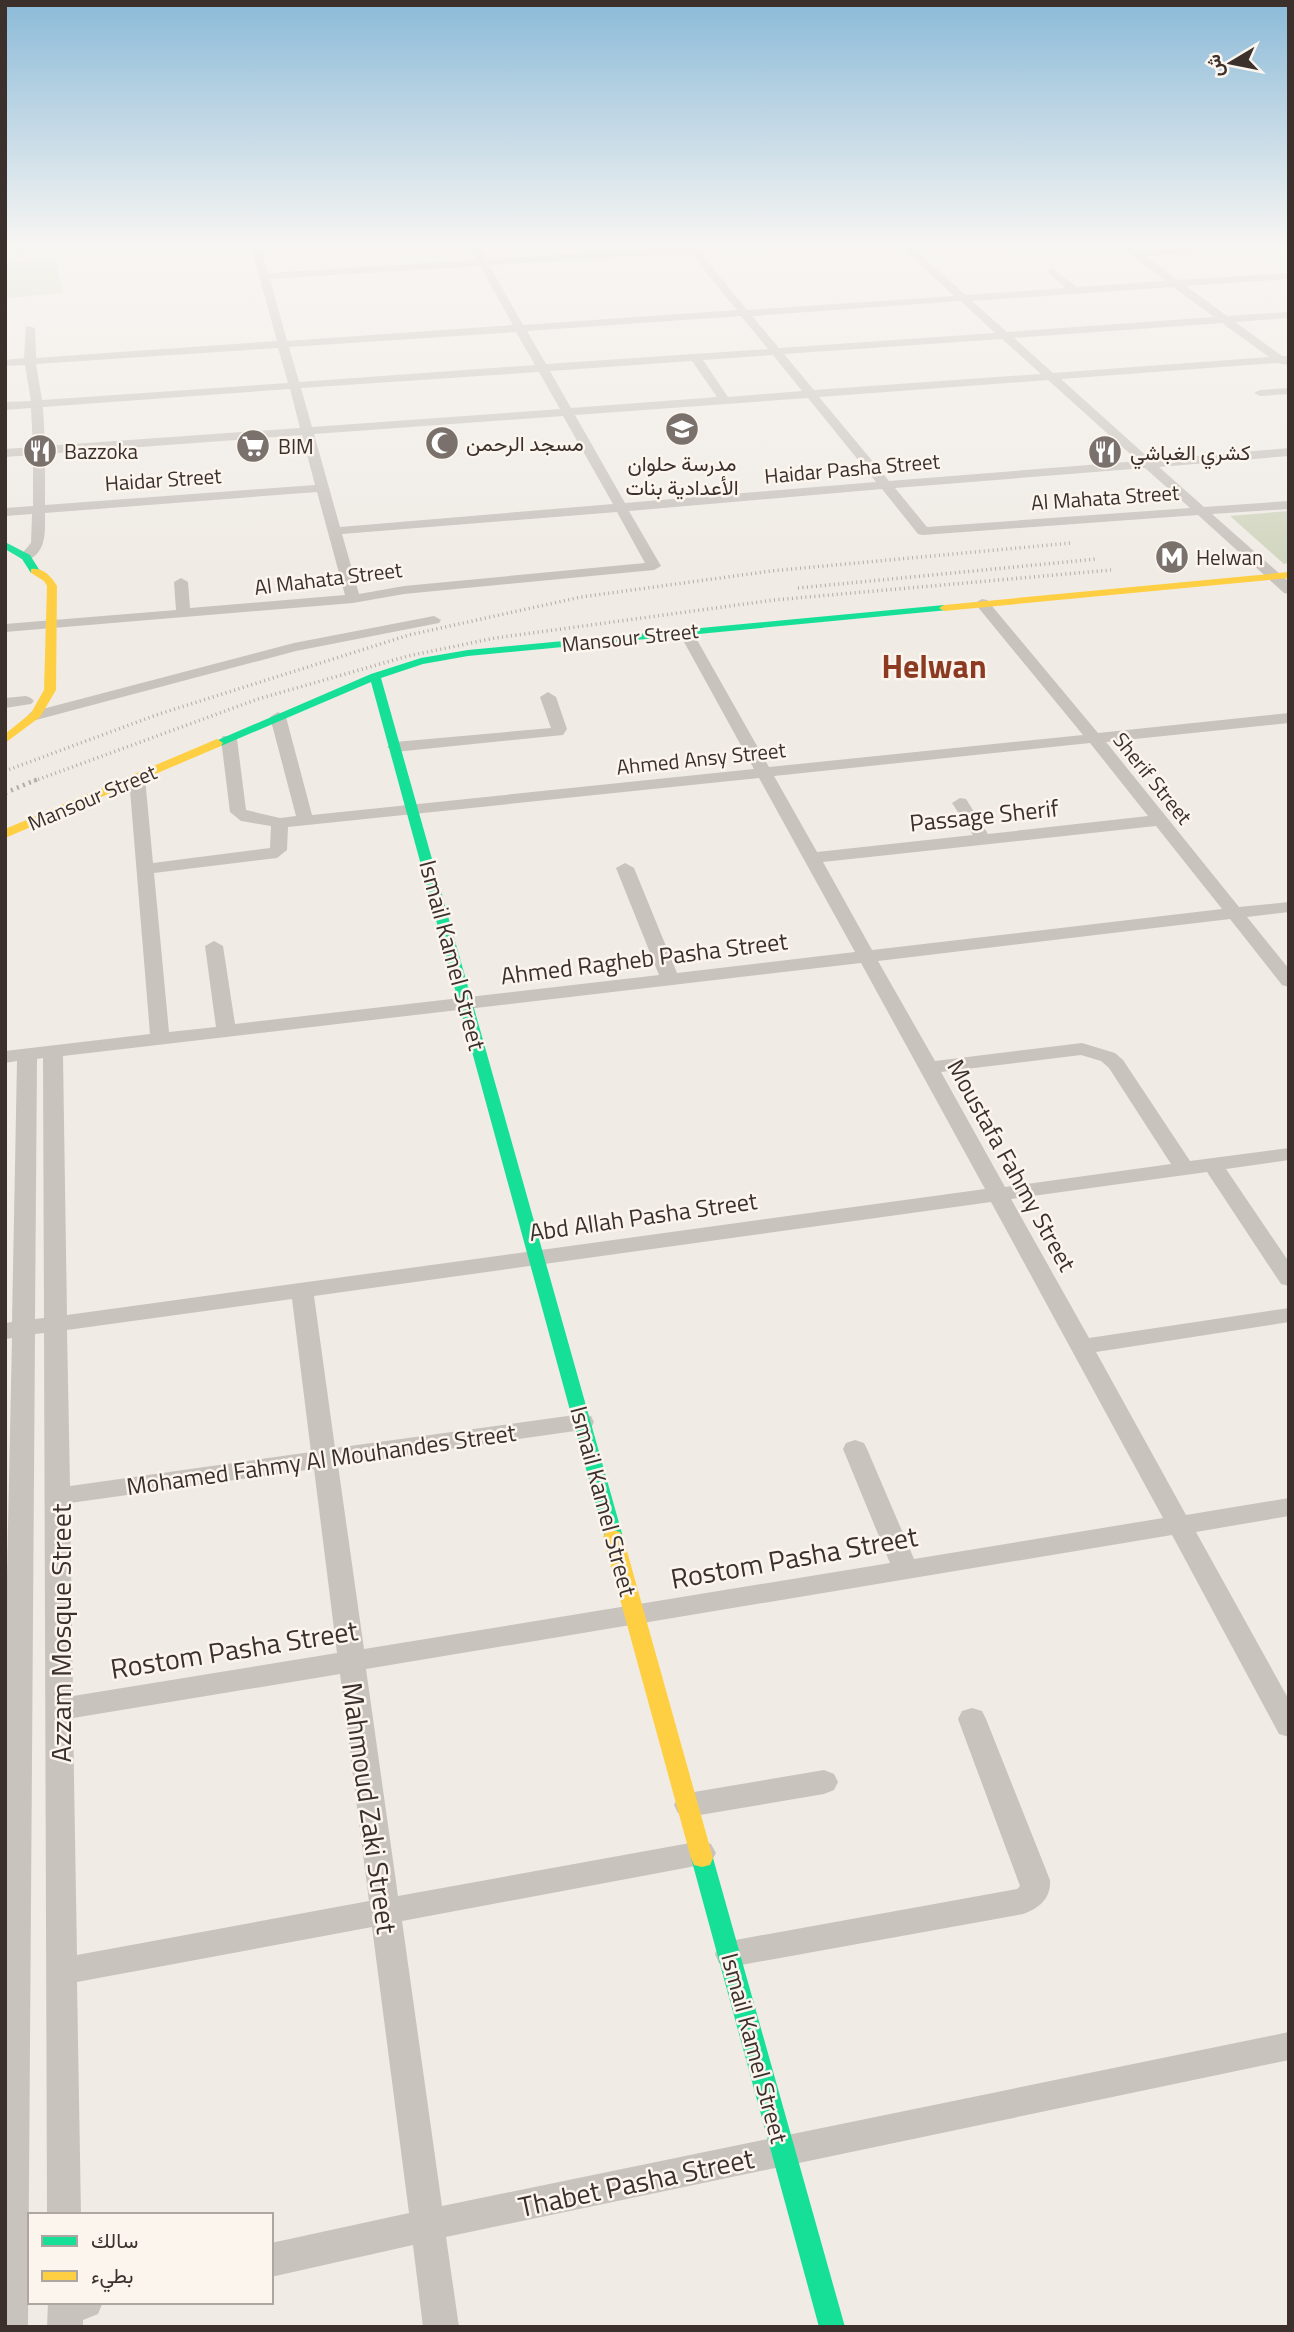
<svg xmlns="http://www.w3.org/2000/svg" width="1294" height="2332" font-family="'Titillium Web',Vazirmatn,sans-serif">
	<rect width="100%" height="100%" fill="#f0ebe5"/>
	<!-- green -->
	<path fill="#d1d6bf" d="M11,243H51L54,253L15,256Z
		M55,259L63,293L5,298V263Z
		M1289,511V563L1284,564L1230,516Z"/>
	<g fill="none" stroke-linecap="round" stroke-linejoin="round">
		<!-- street -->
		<path fill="#c9c3be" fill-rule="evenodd" d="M250,243H260L268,273L477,260L467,243H477L486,259L685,247L682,243H692L695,246L800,243L795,246L700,252L747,310L954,296L897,243H907L966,295L1065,288L1047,271L1052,268L1077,287L1166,281L1115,243H1126L1137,251L1231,246V250L1228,251L1145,256L1178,280L1289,273V279L1186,286L1227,316L1289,312V318L1235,322L1282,356H1289L1288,365L1277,363L1061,379L1151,460L1289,448V456L1159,467L1204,507L1289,501V509L1212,514L1289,582V594L1284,593L1198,515L923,535L918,534L882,489L629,511L661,566L654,570L404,594L353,603L5,632V624L176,610L174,582L181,578L188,582L190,608L345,595L317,492L45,513C45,532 47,553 26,561L19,557L31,543L32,514L5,516V508L33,506V455L5,457V449L33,447L31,408L5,410V402L31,401L25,365L5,366V360L24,358L26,326L35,328L36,358L277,341ZM690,253L737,310L523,325L489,265ZM480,266L513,325L287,341L270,279ZM1173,287L1214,317L1007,332L972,301ZM961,301L995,333L779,348L752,316ZM741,316L768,349L546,364L527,331ZM1222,323L1269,357L1053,373L1014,338ZM516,332L535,365L299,382L289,347ZM1002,339L1041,374L814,390L784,354ZM278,348L288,383L42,400L36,364ZM773,355L802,391L728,397L703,360ZM692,361L717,397L571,408L550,371ZM539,372L560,409L312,427L301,388ZM1048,380L1138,461L889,481L819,397ZM290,389L300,428L45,446L43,407ZM808,398L876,482L625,503L575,415ZM563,416L613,504L340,527L314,434ZM302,435L315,485L45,505V454ZM1145,468L1190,508L927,527L895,488ZM617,512L645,563L404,586L359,594L342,534Z
			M1289,388V394L1260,396L1254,393L1260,390Z
			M982,599L987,600L1098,733L1289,713V723L1106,742L1239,907L1289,902V912L1247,917L1289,969V987L1282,985L1230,919L878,961L935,1061L1082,1043L1115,1053L1123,1060L1190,1161L1289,1148V1160L1226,1169L1289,1262V1286L1281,1284L1207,1172L1011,1199L1089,1338L1289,1308V1322L1096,1352L1186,1515L1289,1498V1516L1196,1532L1289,1700V1737L1279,1734L1172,1535L366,1669L398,1896L701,1841L711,1844L716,1853L711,1862L701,1865L402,1921L442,2206L1289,2032V2060L446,2237L459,2327H423L413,2245L271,2277V2243L409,2213L372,1927L77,1982L81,2215H47L44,1333L35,1334L28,2327H5V1668L12,1338L5,1339V1323L12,1322L17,1061L5,1063V1051L150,1034L129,778L137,773L145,778L153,863L270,848L271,826L241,821L230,812L221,739L223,736H235L237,739L246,810L280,818L296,816L270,717L278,712L286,717L312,815L754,769L678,631L685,627L692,631L769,767L1083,735L977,606L975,603ZM1090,743L1148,816L988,834L966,799L960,798L952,803L973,835L817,852L774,776ZM759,778L855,952L677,973L634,868L625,863L616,868L659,975L235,1024L223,946L214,941L205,946L216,1027L169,1032L154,873L277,858L287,850L288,827ZM1156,826L1222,909L872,950L823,862ZM861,963L985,1189L67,1315L63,1056ZM1081,1055L1101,1061L1109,1068L1171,1164L1005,1187L941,1072ZM43,1058L44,1318L35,1319L37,1059ZM991,1202L1163,1518L914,1559L867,1449L864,1443L855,1440L846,1443L843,1449L890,1563L364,1649L338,1465L582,1430L591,1428L594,1422L591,1416L582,1414L335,1448L314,1296ZM292,1299L311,1452L70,1486L67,1330ZM314,1469L337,1653L73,1696L70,1503ZM340,1674L369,1901L77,1955L73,1718Z
			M434,616L441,620L439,623L296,651L36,720L28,715L31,712L294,643Z
			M548,692L556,697L567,729L563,735L395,752L387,747L395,742L551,728L540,697Z
			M26,696L31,698L34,701L31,704L5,708V698Z
			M972,1708L982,1711L986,1719L1050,1880C1051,1899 1039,1908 1023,1914L730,1967L719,1963L715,1954L719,1945L730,1941L1017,1889L1020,1886L958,1719L962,1711Z
			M824,1770L834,1774L838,1782L834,1790L824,1794L688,1817L678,1813L674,1805L678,1797L688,1793Z
			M48,2302H103L98,2314L83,2320V2327H47Z"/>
		<!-- fast -->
		<path fill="#16e098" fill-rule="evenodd" d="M5,542L30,555L40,571L39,573H31L22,559L5,549Z
			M944,605L949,608L948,610L468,656L423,664L381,678L623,1537L620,1542L613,1544L606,1542L371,682L221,746H213L211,743L371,674L421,658L468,650Z
			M702,1849L710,1851L713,1858L845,2327H819L691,1858L694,1851Z"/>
		<!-- slow -->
		<path fill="#ffcf43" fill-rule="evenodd" d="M31,569C43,567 52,577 57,586L56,690L40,717L5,743V734L31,713L44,690L47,586L44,581L31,573Z
			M1289,572V578L944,611L939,608L944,605Z
			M217,739L223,743L221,746L5,838V829Z
			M613,1530L620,1532L623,1537L713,1858L710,1865L702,1867L694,1865L691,1858L603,1537L606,1532Z"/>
		<!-- rail-far1 -->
		<path stroke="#b1aca8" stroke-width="3.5" stroke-dasharray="1 3.5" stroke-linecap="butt" d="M798,588L1097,559
			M5,771L159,714L409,635L581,597L771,571L1071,543
			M34,781L258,699L408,656L495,638L774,600L1111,570"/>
		<!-- rail -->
		<path stroke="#b1aca8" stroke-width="4.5" stroke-dasharray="2 4.5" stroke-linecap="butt" d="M5,793L38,779"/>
	</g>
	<!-- sky -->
	<linearGradient id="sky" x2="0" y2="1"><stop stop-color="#8bbad8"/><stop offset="0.43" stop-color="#f8f6f3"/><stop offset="1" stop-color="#f8f6f3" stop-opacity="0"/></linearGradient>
	<rect width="1294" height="569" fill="url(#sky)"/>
	<!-- icons -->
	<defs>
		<g id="school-disc" transform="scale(1.75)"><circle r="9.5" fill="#7a716c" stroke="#fbf5ee"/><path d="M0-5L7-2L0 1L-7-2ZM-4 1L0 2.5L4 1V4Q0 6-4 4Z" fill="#fff"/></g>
		<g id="mosque-disc" transform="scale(1.75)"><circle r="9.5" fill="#7a716c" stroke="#fbf5ee"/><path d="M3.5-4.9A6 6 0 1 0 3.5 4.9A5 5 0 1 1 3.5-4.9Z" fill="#fff"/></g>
		<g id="supermarket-disc" transform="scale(1.75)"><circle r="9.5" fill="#7a716c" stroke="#fbf5ee"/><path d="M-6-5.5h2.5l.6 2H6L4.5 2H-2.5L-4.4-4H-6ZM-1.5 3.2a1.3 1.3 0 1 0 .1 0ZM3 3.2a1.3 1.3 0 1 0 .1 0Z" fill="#fff"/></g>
		<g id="restaurant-disc" transform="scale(1.75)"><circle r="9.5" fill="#7a716c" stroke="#fbf5ee"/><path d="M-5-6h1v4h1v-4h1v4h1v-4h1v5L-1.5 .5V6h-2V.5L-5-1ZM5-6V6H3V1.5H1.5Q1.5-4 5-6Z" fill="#fff"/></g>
		<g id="metro-disc" transform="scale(1.75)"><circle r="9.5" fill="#7a716c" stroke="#fbf5ee"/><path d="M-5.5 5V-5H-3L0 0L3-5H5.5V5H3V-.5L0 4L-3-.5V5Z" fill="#fff"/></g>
	</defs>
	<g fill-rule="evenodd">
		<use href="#school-disc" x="682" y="429"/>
		<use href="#mosque-disc" x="442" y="443"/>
		<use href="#supermarket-disc" x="253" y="446"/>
		<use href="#restaurant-disc" x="40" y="451"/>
		<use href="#restaurant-disc" x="1105" y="452"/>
		<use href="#metro-disc" x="1172" y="557"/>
	</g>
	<g text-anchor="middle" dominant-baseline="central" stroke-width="5" stroke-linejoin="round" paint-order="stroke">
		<!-- far-poi labels -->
		<g font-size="21" fill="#3b302b" stroke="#fbf5ee" text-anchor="start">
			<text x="466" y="443">مسجد الرحمن</text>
			<text x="278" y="446">BIM</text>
			<text x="64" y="451">Bazzoka</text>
			<text x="1130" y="452">كشري الغباشي</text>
			<text x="682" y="463" text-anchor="middle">مدرسة حلوان<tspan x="682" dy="24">الأعدادية بنات</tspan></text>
			<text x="1196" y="557">Helwan</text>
		</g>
		<!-- far-street labels -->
		<g font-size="21" fill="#3b302b" stroke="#fbf5ee">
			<text transform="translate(852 468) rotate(-5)">Haidar Pasha Street</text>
			<text transform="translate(163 479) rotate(-4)">Haidar Street</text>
			<text transform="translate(1105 497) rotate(-4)">Al Mahata Street</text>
			<text transform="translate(328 578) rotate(-7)">Al Mahata Street</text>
			<text transform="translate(630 637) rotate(-6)">Mansour Street</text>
			<text transform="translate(701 758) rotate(-6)">Ahmed Ansy Street</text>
			<text transform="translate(1153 778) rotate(51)">Sherif Street</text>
			<text transform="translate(92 797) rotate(-23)">Mansour Street</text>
		</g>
		<!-- street labels -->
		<g font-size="24" fill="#3b302b" stroke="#fbf5ee">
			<text transform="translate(984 815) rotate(-6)">Passage Sherif</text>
			<text transform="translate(453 955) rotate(75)">Ismail Kamel Street</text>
			<text transform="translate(644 958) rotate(-7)">Ahmed Ragheb Pasha Street</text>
			<text transform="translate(1012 1165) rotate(61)">Moustafa Fahmy Street</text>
			<text transform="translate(643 1216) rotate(-8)">Abd Allah Pasha Street</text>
			<text transform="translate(321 1459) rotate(-8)">Mohamed Fahmy Al Mouhandes Street</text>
			<text transform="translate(604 1501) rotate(75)">Ismail Kamel Street</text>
			<text transform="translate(755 2048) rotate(75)">Ismail Kamel Street</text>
		</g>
		<!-- near-street labels -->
		<g font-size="28" fill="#3b302b" stroke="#fbf5ee">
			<text transform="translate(794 1557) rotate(-10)">Rostom Pasha Street</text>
			<text transform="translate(60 1633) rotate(-90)">Azzam Mosque Street</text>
			<text transform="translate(234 1649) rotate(-9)">Rostom Pasha Street</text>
			<text transform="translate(370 1808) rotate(82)">Mahmoud Zaki Street</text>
			<text transform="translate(636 2182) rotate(-12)">Thabet Pasha Street</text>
		</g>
		<!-- far-town labels -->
		<g font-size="32" font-weight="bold" fill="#8c3b22" stroke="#fbf5ee">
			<text x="934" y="666">Helwan</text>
		</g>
	</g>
	<!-- border -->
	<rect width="1294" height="2332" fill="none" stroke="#3b302b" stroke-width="14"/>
	<!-- legend -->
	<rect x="28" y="2213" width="245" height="91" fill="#fbf5ee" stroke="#aea6a0" stroke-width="2"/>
	<rect x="42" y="2236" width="35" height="10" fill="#16e098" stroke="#aea6a0" stroke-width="2"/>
	<text x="91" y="2248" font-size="21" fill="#3b302b">سالك</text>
	<rect x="42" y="2271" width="35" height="10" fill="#ffcf43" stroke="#aea6a0" stroke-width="2"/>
	<text x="91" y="2283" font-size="21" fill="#3b302b">بطيء</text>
	<!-- north arrow -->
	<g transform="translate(1231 63) rotate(260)" stroke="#fbf5ee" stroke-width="5" paint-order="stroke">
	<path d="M0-5L12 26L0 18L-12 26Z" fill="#3b302b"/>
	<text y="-10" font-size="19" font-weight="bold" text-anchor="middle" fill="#3b302b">ش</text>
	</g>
</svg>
